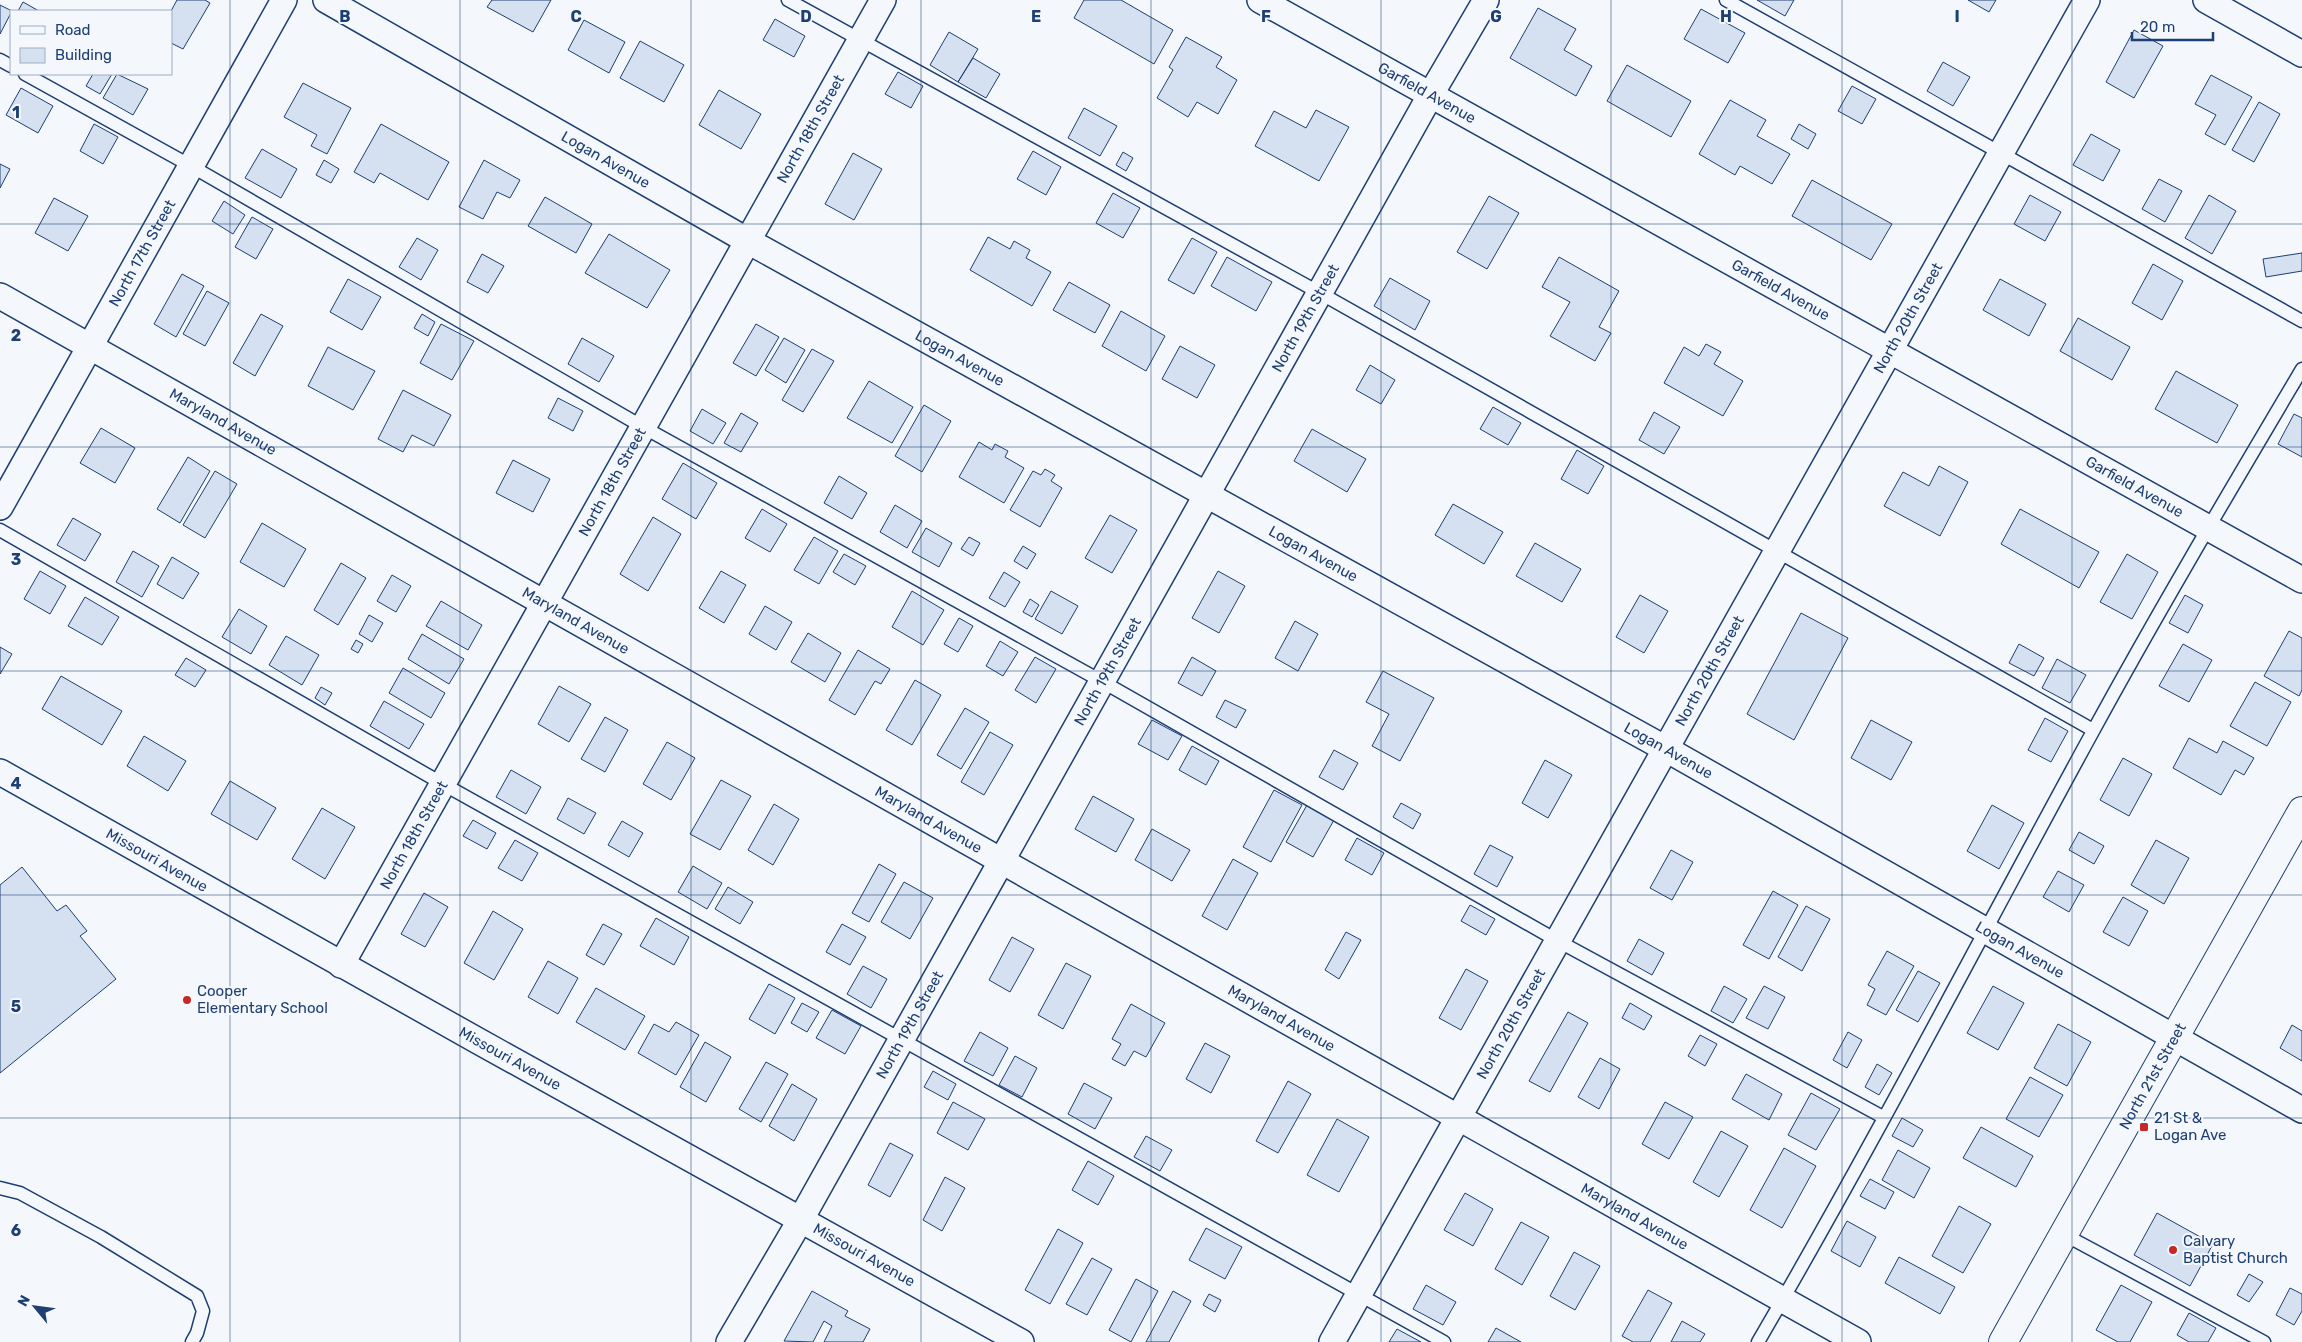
<svg xmlns="http://www.w3.org/2000/svg" width="2302" height="1342" font-family="Rubik,sans-serif">
	<rect width="100%" height="100%" fill="#f4f7fb"/>
	<!-- building -->
	<path fill="#d5e0f0" stroke="#1d3f73" d="M177,0H205L210,3L183,49L171,43V11Z
		M492,0H551L533,32L487,7Z
		M1084,0H1121L1173,30L1154,64L1074,18Z
		M1757,0H1794L1785,16Z
		M1968,0H1996L1989,12Z
		M23,2L39,11H18Z
		M0,5L12,11L0,34Z
		M1538,8L1576,29L1564,50L1592,66L1576,96L1510,58Z
		M1701,9L1745,33L1728,63L1684,39Z
		M775,19L805,36L794,57L763,40Z
		M584,20L625,42L609,73L568,50Z
		M2134,30L2163,46L2134,98L2106,82Z
		M949,32L978,49L958,82L930,65Z
		M1186,37L1222,57L1216,67L1237,80L1218,114L1197,102L1188,117L1157,98L1173,70L1169,67Z
		M640,41L684,65L664,102L620,78Z
		M973,58L1000,74L986,98L958,82Z
		M1943,62L1970,77L1953,106L1927,91Z
		M1627,65L1691,101L1671,137L1607,101Z
		M898,72L923,86L911,108L885,94Z
		M93,74H112L100,94L86,86Z
		M117,74L148,89L133,115L103,98Z
		M2211,75L2252,97L2225,145L2205,134L2216,115L2195,104Z
		M303,83L351,108L327,154L311,146L317,135L284,117Z
		M1852,86L1876,99L1862,124L1838,111Z
		M21,88L53,106L38,133L6,115Z
		M719,90L761,114L741,149L699,125Z
		M1730,100L1766,120L1757,136L1790,154L1772,184L1740,166L1735,175L1699,154Z
		M2259,102L2280,114L2254,162L2232,150Z
		M1084,108L1117,126L1100,156L1068,138Z
		M1316,110L1349,127L1319,181L1255,146L1274,111L1306,128Z
		M94,124L118,137L103,164L80,151Z
		M381,124L449,162L428,200L380,173L374,183L354,172Z
		M1799,124L1816,134L1808,149L1791,139Z
		M2091,134L2120,150L2103,181L2073,165Z
		M262,149L297,169L281,198L245,178Z
		M1033,151L1061,167L1046,195L1017,179Z
		M1123,152L1133,158L1126,171L1116,165Z
		M853,153L882,169L854,220L825,204Z
		M324,160L339,169L331,183L316,175Z
		M484,160L520,180L510,198L497,192L483,219L459,207Z
		M0,164L10,169L0,188Z
		M2159,179L2182,191L2165,222L2142,209Z
		M1812,180L1892,224L1871,260L1792,216Z
		M1113,193L1140,208L1123,238L1096,223Z
		M2030,195L2061,212L2045,241L2014,224Z
		M2209,195L2236,211L2212,254L2185,238Z
		M1489,196L1519,213L1487,269L1457,252Z
		M545,197L592,224L576,253L528,226Z
		M54,198L88,216L68,251L35,233Z
		M224,201L245,215L233,234L212,221Z
		M252,217L273,229L256,259L235,247Z
		M609,234L670,270L647,308L585,273Z
		M988,237L1010,249L1014,241L1030,250L1026,258L1051,272L1032,306L970,270Z
		M417,238L438,250L421,280L399,267Z
		M1192,238L1217,252L1194,294L1168,280Z
		M2302,253V271L2266,277L2263,259Z
		M482,254L504,266L488,293L467,282Z
		M1227,257L1272,282L1256,311L1211,286Z
		M1559,257L1619,291L1599,327L1611,333L1595,361L1550,336L1570,302L1542,287Z
		M2153,264L2183,281L2162,320L2132,303Z
		M182,274L204,286L176,337L154,324Z
		M1390,278L1430,301L1415,330L1374,306Z
		M348,279L381,297L362,330L330,312Z
		M2000,279L2046,304L2029,336L1983,310Z
		M1069,282L1110,305L1095,333L1053,310Z
		M207,291L229,303L205,346L183,334Z
		M1121,311L1165,336L1146,371L1102,346Z
		M261,314L283,326L255,376L233,363Z
		M422,314L435,322L428,336L414,328Z
		M2078,318L2130,347L2112,380L2060,351Z
		M441,324L474,341L452,380L420,363Z
		M756,324L779,337L756,376L733,363Z
		M582,338L614,356L599,382L568,364Z
		M784,338L805,350L786,383L765,370Z
		M1706,344L1721,352L1714,364L1743,381L1723,416L1664,383L1684,347L1699,356Z
		M1180,346L1215,365L1197,398L1162,379Z
		M328,347L375,371L353,410L308,386Z
		M812,349L834,361L803,412L782,400Z
		M1370,365L1395,380L1381,404L1356,390Z
		M2176,371L2238,405L2217,443L2155,409Z
		M869,381L913,407L892,443L847,418Z
		M403,390L451,415L434,446L412,435L403,452L378,439Z
		M558,398L583,411L573,431L548,418Z
		M924,405L951,421L922,472L895,456Z
		M1493,407L1521,423L1508,445L1480,429Z
		M702,409L726,423L713,444L690,431Z
		M1654,412L1680,427L1664,454L1639,440Z
		M741,413L758,423L741,452L724,443Z
		M2294,414L2302,418V457L2278,444Z
		M101,428L135,448L115,483L80,463Z
		M1312,429L1366,459L1347,492L1294,461Z
		M979,442L992,450L995,444L1008,451L1005,457L1024,468L1004,503L959,477Z
		M1577,450L1604,466L1588,494L1561,479Z
		M188,457L210,471L180,523L157,509Z
		M513,460L550,479L533,512L496,493Z
		M683,463L717,483L696,519L662,499Z
		M1939,466L1968,482L1940,536L1884,506L1903,472L1929,486Z
		M1045,469L1055,475L1051,481L1062,488L1040,527L1010,510L1033,471L1041,475Z
		M215,471L237,484L205,538L183,525Z
		M839,476L867,493L852,519L824,503Z
		M1453,504L1503,532L1484,564L1435,535Z
		M895,505L922,521L907,548L880,532Z
		M762,509L787,524L770,552L745,538Z
		M2020,509L2099,552L2079,588L2001,544Z
		M1110,515L1137,530L1112,573L1085,558Z
		M653,517L681,534L648,591L620,574Z
		M73,518L101,534L85,561L57,545Z
		M262,523L306,549L284,587L240,562Z
		M926,528L952,543L939,567L912,552Z
		M814,537L838,551L819,584L794,570Z
		M969,537L980,543L973,556L961,549Z
		M1535,543L1581,569L1562,602L1516,576Z
		M1023,546L1036,554L1027,569L1014,561Z
		M133,551L159,566L142,597L116,582Z
		M844,554L866,566L855,585L833,572Z
		M2127,554L2158,572L2132,619L2100,602Z
		M172,557L199,573L183,599L157,584Z
		M341,563L366,578L338,625L314,610Z
		M40,571L66,586L50,614L24,599Z
		M721,571L746,585L724,623L699,608Z
		M1218,571L1245,586L1219,633L1192,618Z
		M1004,572L1020,582L1005,607L989,598Z
		M392,575L411,586L396,612L377,601Z
		M912,591L944,610L923,645L892,627Z
		M1051,591L1078,606L1062,634L1035,619Z
		M1640,595L1668,611L1644,653L1616,637Z
		M2185,595L2203,605L2188,633L2169,623Z
		M85,597L119,617L102,645L68,626Z
		M1030,599L1039,605L1032,617L1023,612Z
		M441,601L482,625L468,650L426,626Z
		M765,606L792,622L776,650L749,634Z
		M239,609L267,626L251,654L222,637Z
		M1801,613L1848,638L1794,740L1747,714Z
		M369,615L383,623L372,642L359,634Z
		M959,618L973,626L958,652L944,644Z
		M1295,621L1318,634L1298,671L1275,658Z
		M2289,631L2302,638V690L2299,696L2264,676Z
		M808,633L841,653L825,682L791,662Z
		M422,634L464,659L449,684L408,659Z
		M286,636L319,655L302,685L269,665Z
		M356,640L363,644L358,653L351,649Z
		M1000,641L1018,652L1003,676L986,666Z
		M2019,644L2044,658L2034,676L2009,663Z
		M2183,644L2212,660L2189,702L2159,686Z
		M0,647L12,654L0,674Z
		M858,650L890,669L881,684L875,681L855,715L829,700Z
		M1035,657L1056,669L1036,703L1015,690Z
		M1192,657L1216,671L1202,696L1178,683Z
		M186,658L206,670L195,687L175,675Z
		M2057,659L2086,675L2070,703L2042,688Z
		M403,668L445,693L431,718L389,693Z
		M1383,671L1434,698L1400,761L1372,746L1389,714L1366,702Z
		M61,676L122,711L102,745L42,709Z
		M915,680L941,695L912,745L886,730Z
		M2255,682L2291,702L2267,746L2230,726Z
		M559,686L591,704L569,742L538,724Z
		M321,687L332,693L325,705L315,698Z
		M1225,700L1246,710L1236,728L1216,717Z
		M384,701L424,724L409,749L370,726Z
		M965,708L989,722L961,769L937,755Z
		M605,717L628,730L605,772L581,759Z
		M2045,718L2068,731L2051,762L2028,750Z
		M1152,720L1182,736L1168,760L1138,744Z
		M1871,720L1912,742L1891,780L1851,758Z
		M990,732L1013,745L984,795L961,782Z
		M144,736L186,761L168,791L127,766Z
		M2189,738L2217,753L2223,741L2254,758L2244,775L2235,770L2221,795L2173,768Z
		M667,742L695,758L671,800L643,784Z
		M1192,746L1219,761L1206,785L1179,770Z
		M1334,750L1358,763L1343,790L1319,777Z
		M2123,758L2152,774L2129,816L2100,800Z
		M1545,760L1572,775L1548,818L1522,803Z
		M511,770L541,787L526,814L496,797Z
		M721,780L751,796L720,850L690,834Z
		M230,781L276,808L257,840L211,814Z
		M1274,790L1302,805L1271,862L1243,847Z
		M1093,796L1134,819L1116,852L1075,829Z
		M568,798L596,813L584,834L557,819Z
		M1401,803L1421,814L1413,829L1393,817Z
		M774,804L799,819L773,865L748,850Z
		M1307,805L1334,820L1313,857L1286,842Z
		M1992,805L2024,823L1999,869L1967,851Z
		M322,808L355,827L325,879L292,859Z
		M473,820L496,833L487,849L463,836Z
		M622,821L643,833L629,857L608,845Z
		M1152,829L1190,850L1172,881L1135,860Z
		M2079,832L2104,846L2094,864L2069,850Z
		M1357,838L1384,853L1372,875L1345,860Z
		M515,840L538,853L522,881L498,868Z
		M2156,840L2189,858L2164,904L2131,885Z
		M1490,845L1513,857L1497,887L1474,874Z
		M1671,850L1693,862L1672,900L1650,888Z
		M1233,859L1258,873L1227,930L1202,916Z
		M879,864L896,874L869,922L852,913Z
		M693,866L722,883L707,909L678,892Z
		M22,867L57,911L66,905L87,931L80,936L116,979L0,1073V885Z
		M2058,871L2084,885L2069,912L2043,897Z
		M904,882L933,898L910,939L881,922Z
		M728,887L753,902L740,924L715,909Z
		M1773,891L1798,905L1769,959L1743,945Z
		M424,893L448,907L425,947L401,934Z
		M2123,897L2148,911L2129,946L2103,932Z
		M1470,905L1495,919L1486,935L1461,921Z
		M1806,906L1830,919L1802,971L1778,957Z
		M493,911L523,929L494,980L464,963Z
		M656,918L689,937L674,965L640,946Z
		M603,924L622,934L604,965L586,955Z
		M842,924L866,937L850,965L826,952Z
		M1346,932L1361,940L1339,979L1325,970Z
		M1012,937L1034,949L1010,992L989,980Z
		M1639,939L1664,953L1652,975L1627,961Z
		M1887,951L1914,966L1886,1015L1867,1005L1875,989L1868,985Z
		M548,961L578,978L558,1014L528,997Z
		M1066,963L1091,976L1063,1029L1038,1015Z
		M863,966L887,979L871,1008L847,994Z
		M1466,969L1488,981L1461,1030L1439,1018Z
		M1918,971L1940,983L1918,1022L1896,1010Z
		M769,984L795,998L775,1034L749,1019Z
		M1724,986L1747,999L1733,1023L1711,1011Z
		M1764,986L1785,997L1768,1029L1746,1018Z
		M1993,986L2024,1003L1998,1050L1967,1033Z
		M596,988L645,1016L625,1050L576,1022Z
		M802,1003L819,1012L807,1032L791,1023Z
		M1630,1003L1652,1016L1644,1030L1622,1018Z
		M1131,1004L1165,1023L1146,1057L1134,1051L1125,1066L1112,1059L1121,1044L1112,1039Z
		M832,1010L861,1026L845,1054L816,1038Z
		M1568,1012L1588,1023L1550,1092L1529,1081Z
		M676,1022L699,1035L676,1075L638,1053L654,1024L669,1032Z
		M2058,1024L2091,1042L2067,1086L2034,1068Z
		M2292,1025L2302,1031V1061L2280,1048Z
		M980,1032L1008,1048L993,1076L964,1061Z
		M1848,1032L1862,1040L1847,1068L1833,1060Z
		M1700,1035L1717,1044L1705,1066L1688,1056Z
		M705,1042L731,1057L706,1102L680,1087Z
		M1205,1043L1230,1056L1211,1093L1186,1079Z
		M1015,1056L1037,1068L1022,1097L999,1085Z
		M1600,1058L1620,1069L1599,1109L1578,1097Z
		M766,1062L788,1074L761,1122L739,1109Z
		M1877,1064L1892,1073L1879,1095L1865,1087Z
		M933,1071L956,1084L948,1100L924,1087Z
		M1746,1074L1782,1094L1769,1120L1732,1099Z
		M2030,1077L2063,1095L2039,1137L2006,1119Z
		M1288,1081L1311,1094L1278,1153L1256,1141Z
		M1084,1083L1112,1098L1095,1129L1068,1114Z
		M792,1084L817,1099L794,1141L769,1126Z
		M1811,1093L1840,1109L1816,1150L1788,1135Z
		M953,1102L985,1119L968,1150L937,1133Z
		M1665,1102L1693,1117L1669,1159L1642,1144Z
		M1902,1118L1923,1130L1913,1147L1892,1136Z
		M1337,1119L1369,1137L1339,1192L1307,1175Z
		M1981,1127L2033,1156L2016,1187L1963,1158Z
		M1721,1131L1748,1146L1719,1197L1693,1182Z
		M1146,1136L1172,1150L1160,1171L1134,1157Z
		M890,1143L913,1155L890,1197L868,1185Z
		M1784,1148L1816,1166L1782,1228L1750,1210Z
		M1898,1150L1930,1168L1914,1198L1882,1180Z
		M1088,1161L1114,1176L1098,1205L1072,1190Z
		M945,1177L965,1188L942,1231L923,1220Z
		M1870,1179L1894,1192L1885,1209L1860,1196Z
		M1465,1193L1493,1209L1473,1246L1444,1230Z
		M1959,1206L1991,1224L1963,1273L1932,1256Z
		M2157,1213L2213,1244L2190,1286L2134,1255Z
		M1847,1221L1876,1237L1860,1267L1831,1251Z
		M1521,1222L1549,1237L1522,1285L1495,1269Z
		M1206,1228L1242,1247L1225,1279L1189,1260Z
		M1058,1229L1083,1243L1050,1304L1025,1290Z
		M1574,1252L1600,1266L1575,1310L1550,1296Z
		M1899,1257L1955,1287L1940,1314L1885,1283Z
		M1092,1258L1112,1269L1087,1315L1066,1304Z
		M2249,1274L2263,1282L2249,1302L2237,1295Z
		M1136,1279L1158,1291L1131,1342L1109,1330Z
		M1426,1285L1456,1302L1443,1325L1413,1309Z
		M2121,1285L2152,1302L2130,1342H2118L2096,1330Z
		M2290,1288L2302,1294V1311L2294,1325L2276,1315Z
		M1648,1290L1672,1303L1650,1342H1633L1622,1336Z
		M812,1291L848,1311L845,1316L870,1329L863,1342H824L832,1326L824,1321L813,1342L784,1341Z
		M1173,1291L1191,1301L1169,1342H1146Z
		M1209,1294L1221,1300L1215,1312L1203,1305Z
		M2189,1313L2216,1328L2208,1342H2189L2177,1335Z
		M1682,1321L1705,1334L1700,1342H1671Z
		M1496,1328L1521,1342H1488Z
		M1397,1329L1421,1342H1389Z"/>
	<g fill="none" stroke-linecap="round" stroke-linejoin="round">
		<!-- service casing -->
		<g stroke="#1d3f73" stroke-width="15">
			<path id="service" d="M788,0L1320,293L2093,730
				M1726,0L2302,321
				M0,60L11,66
				M25,74L191,166L643,427L1103,682L1558,941L1883,1117
				M0,530L443,784L1444,1342
				M0,1188L20,1193L101,1237L197,1296L203,1311L197,1333L192,1342
				M2065,1235L2264,1342
				M1758,1342C1875,1142 1981,936 2092,733C2159,610 2231,489 2302,369"/>
		</g>
		<!-- minor casing -->
		<g stroke="#1d3f73" stroke-width="28">
			<g id="minor">
				<path id="s1" d="M326,0L748,241L1666,749L2302,1110"/>
				<path id="s2" d="M1260,0L2302,580"/>
				<path d="M2206,0L2302,54"/>
				<path id="s3" d="M0,296L1030,877L1858,1342"/>
				<path id="s4" d="M0,507L284,0"/>
				<path id="s5" d="M0,772L480,1042L1021,1342"/>
				<path id="s6" d="M341,965L883,0"/>
				<path id="s7" d="M729,1342L801,1219L1431,94L1486,0"/>
				<path id="s8" d="M1332,1342L2087,0"/>
			</g>
		</g>
		<!-- tertiary casing -->
		<g stroke="#1d3f73" stroke-width="30">
			<g id="tertiary">
				<path id="s9" d="M2003,1342L2302,811"/>
			</g>
		</g>
		<!-- service -->
		<use href="#service" stroke="#f4f7fb" stroke-width="12"/>
		<!-- minor -->
		<use href="#minor" stroke="#f4f7fb" stroke-width="25"/>
		<!-- tertiary -->
		<use href="#tertiary" stroke="#f4f7fb" stroke-width="28"/>
	</g>
	<!-- grid -->
	<path fill="none" stroke="#1d3f73" stroke-width="1" stroke-opacity="0.55" d="M230,0V1342M460,0V1342M691,0V1342M921,0V1342M1151,0V1342M1381,0V1342M1611,0V1342M1842,0V1342M2072,0V1342M0,224H2302M0,447H2302M0,671H2302M0,895H2302M0,1118H2302"/>
	<!-- markers -->
	<g fill="#c62828" stroke="#f4f7fb" stroke-width="2">
		<circle cx="187" cy="1000" r="5"/>
		<rect x="2139" y="1122" width="10" height="10" rx="2.5"/>
		<circle cx="2173" cy="1250" r="5"/>
	</g>
	<g text-anchor="middle" dominant-baseline="central" stroke-width="4" stroke-linejoin="round" paint-order="stroke">
		<!-- street labels -->
		<g font-size="15" fill="#1d3f73" stroke="#f4f7fb">
			<text stroke="none"><textPath href="#s2" startOffset="191">Garfield Avenue</textPath></text>
			<text stroke="none"><textPath href="#s6" startOffset="959">North 18th Street</textPath></text>
			<text stroke="none"><textPath href="#s1" startOffset="322">Logan Avenue</textPath></text>
			<text stroke="none"><textPath href="#s4" startOffset="291">North 17th Street</textPath></text>
			<text stroke="none"><textPath href="#s2" startOffset="596">Garfield Avenue</textPath></text>
			<text stroke="none"><textPath href="#s7" startOffset="1175">North 19th Street</textPath></text>
			<text stroke="none"><textPath href="#s8" startOffset="1175">North 20th Street</textPath></text>
			<text stroke="none"><textPath href="#s1" startOffset="728">Logan Avenue</textPath></text>
			<text stroke="none"><textPath href="#s3" startOffset="256">Maryland Avenue</textPath></text>
			<text stroke="none"><textPath href="#s6" startOffset="554">North 18th Street</textPath></text>
			<text stroke="none"><textPath href="#s2" startOffset="1001">Garfield Avenue</textPath></text>
			<text stroke="none"><textPath href="#s1" startOffset="1132">Logan Avenue</textPath></text>
			<text stroke="none"><textPath href="#s3" startOffset="661">Maryland Avenue</textPath></text>
			<text stroke="none"><textPath href="#s8" startOffset="770">North 20th Street</textPath></text>
			<text stroke="none"><textPath href="#s7" startOffset="770">North 19th Street</textPath></text>
			<text stroke="none"><textPath href="#s1" startOffset="1538">Logan Avenue</textPath></text>
			<text stroke="none"><textPath href="#s3" startOffset="1066">Maryland Avenue</textPath></text>
			<text stroke="none"><textPath href="#s6" startOffset="149">North 18th Street</textPath></text>
			<text stroke="none"><textPath href="#s5" startOffset="180">Missouri Avenue</textPath></text>
			<text stroke="none"><textPath href="#s1" startOffset="1942">Logan Avenue</textPath></text>
			<text stroke="none"><textPath href="#s3" startOffset="1471">Maryland Avenue</textPath></text>
			<text stroke="none"><textPath href="#s8" startOffset="365">North 20th Street</textPath></text>
			<text stroke="none"><textPath href="#s7" startOffset="365">North 19th Street</textPath></text>
			<text stroke="none"><textPath href="#s5" startOffset="585">Missouri Avenue</textPath></text>
			<text stroke="none"><textPath href="#s9" startOffset="305">North 21st Street</textPath></text>
			<text stroke="none"><textPath href="#s3" startOffset="1876">Maryland Avenue</textPath></text>
			<text stroke="none"><textPath href="#s5" startOffset="990">Missouri Avenue</textPath></text>
		</g>
		<!-- poi labels -->
		<g font-size="15" fill="#1d3f73" stroke="#f4f7fb" text-anchor="start">
			<text x="197" y="991">Cooper<tspan x="197" dy="17">Elementary School</tspan></text>
			<text x="2154" y="1118">21 St &amp;<tspan x="2154" dy="17">Logan Ave</tspan></text>
			<text x="2183" y="1241">Calvary<tspan x="2183" dy="17">Baptist Church</tspan></text>
		</g>
	</g>
	<g font-size="16" text-anchor="middle" font-weight="bold" fill="#1d3f73" stroke="#f4f7fb" stroke-width="4" stroke-linejoin="round" paint-order="stroke">
		<text x="345" y="22">B</text>
		<text x="576" y="22">C</text>
		<text x="806" y="22">D</text>
		<text x="1036" y="22">E</text>
		<text x="1266" y="22">F</text>
		<text x="1496" y="22">G</text>
		<text x="1726" y="22">H</text>
		<text x="1957" y="22">I</text>
		<text x="16" y="118">1</text>
		<text x="16" y="341">2</text>
		<text x="16" y="565">3</text>
		<text x="16" y="789">4</text>
		<text x="16" y="1012">5</text>
		<text x="16" y="1236">6</text>
	</g>
	<!-- legend -->
	<rect x="10" y="10" width="162" height="65" fill="#f4f7fb" stroke="#9eadc5"/>
	<rect x="20" y="26" width="25" height="8" fill="#f4f7fb" stroke="#9eadc5"/>
	<text x="55" y="35" font-size="15" fill="#1d3f73">Road</text>
	<rect x="20" y="48" width="25" height="15" fill="#d5e0f0" stroke="#9eadc5"/>
	<text x="55" y="60" font-size="15" fill="#1d3f73">Building</text>
	<!-- north arrow -->
	<g transform="translate(35 1307) rotate(299)" stroke="#f4f7fb" stroke-width="4" paint-order="stroke">
	<path d="M0-4L9 19L0 12L-9 19Z" fill="#1d3f73"/>
	<text y="-8" font-size="14" font-weight="bold" text-anchor="middle" fill="#1d3f73">N</text>
	</g>
	<!-- scale -->
	<path d="M2132 32v8h81v-8" fill="none" stroke="#1d3f73" stroke-width="2.5"/>
	<text x="2140" y="32" font-size="15" fill="#1d3f73" stroke="#f4f7fb" stroke-width="4" paint-order="stroke">20 m</text>
</svg>
